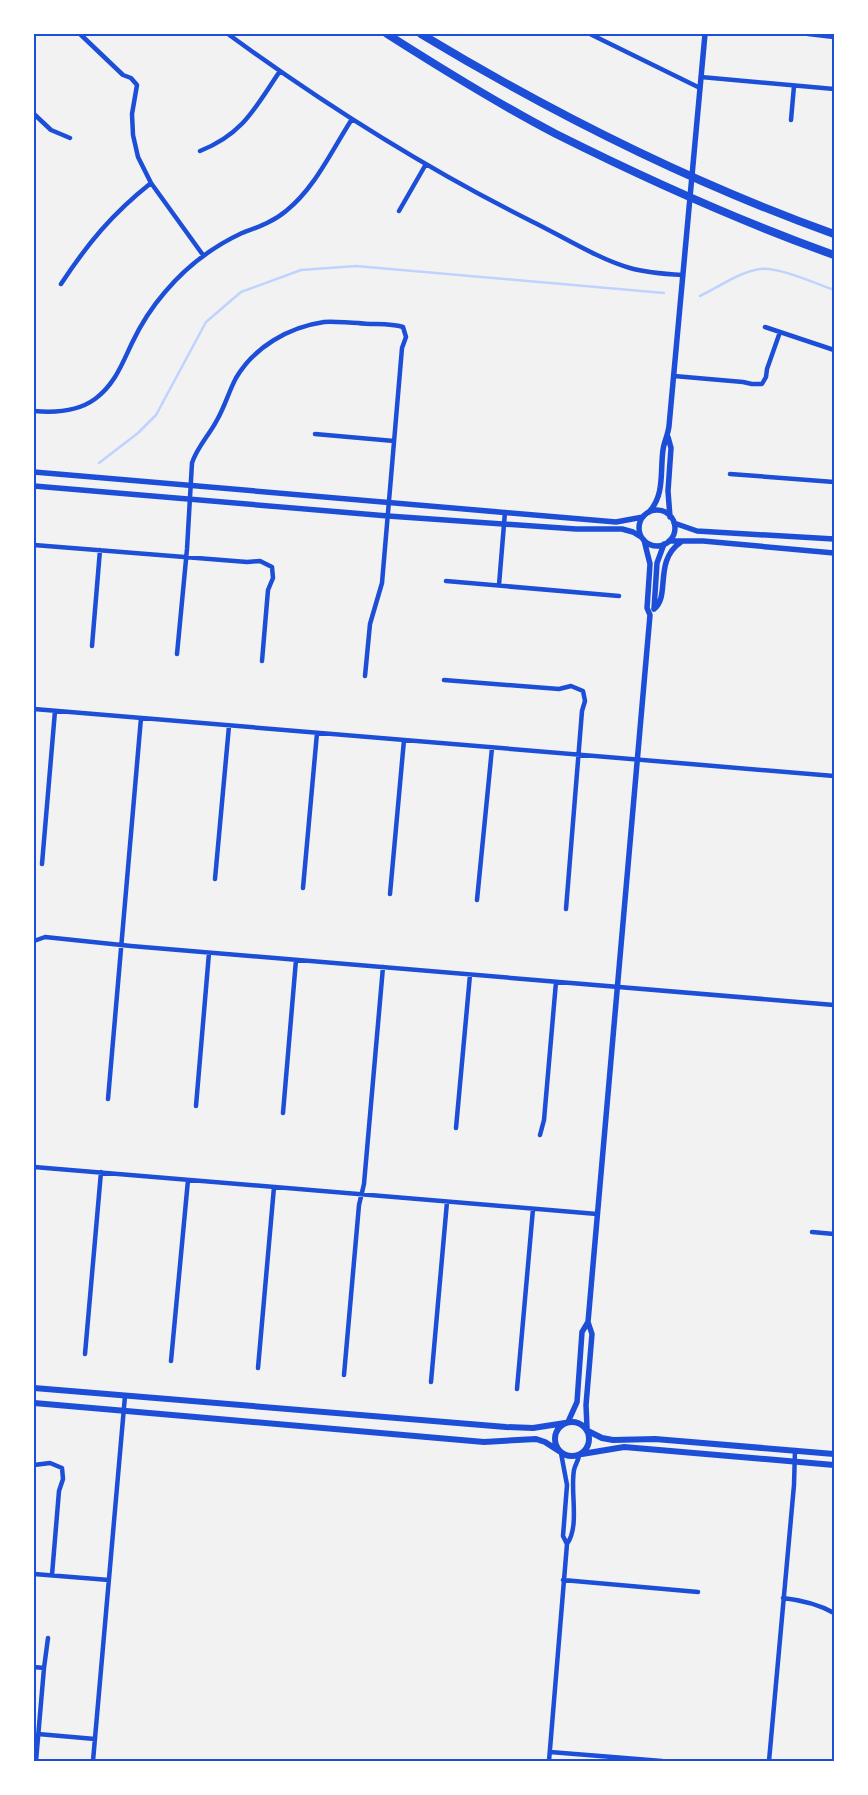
<svg xmlns="http://www.w3.org/2000/svg" width="868" height="1795" font-family="Cabin,sans-serif">
	<rect width="100%" height="100%" fill="#f2f2f2"/>
	<g fill="none" stroke-linecap="round" stroke-linejoin="round">
		<!-- stream -->
		<path stroke="#bfd3fe" stroke-width="2.5" d="M700,296C719,287 739,272 760,269C777,266 817,284 834,290
			M99,463L138,433L156,415L206,322L241,292L301,270L356,266L664,293"/>
		<!-- minor -->
		<path stroke="#1d4ed8" stroke-width="4.5" d="M80,34L123,75L131,78L137,85L132,114L133,135L138,157L151,183L203,255
			M228,34C324,104 425,168 531,221C562,236 598,259 630,268C647,273 665,274 683,275
			M590,34L700,88
			M808,34L834,37
			M701,77L834,89
			M34,114L51,130L70,138
			M791,120L794,86
			M200,151C243,134 255,108 280,71
			M399,211L426,164
			M61,284C88,243 112,214 151,183
			M765,327L834,350
			M674,376L743,382L752,384H762L766,377L767,369L780,332
			M34,411C55,413 77,412 95,399C115,384 122,364 132,343C141,324 152,307 165,292C186,267 212,247 242,233C258,227 273,222 286,211C315,188 332,150 352,119
			M315,434L394,441
			M730,474L834,482
			M34,545L247,562L260,561L272,567L273,578L268,590L262,661
			M446,581L619,596
			M499,585L505,512
			M92,646L100,550
			M177,654L187,549L192,463C197,447 210,434 217,420C225,406 229,391 236,378C254,347 289,327 324,322C335,321 347,323 358,323C373,325 389,323 403,327L406,337L402,348L382,583L370,624L365,676
			M444,680L559,689L571,686L583,691L585,701L582,711L566,909
			M34,709L834,776
			M42,864L55,711
			M215,879L229,726
			M303,888L317,733
			M390,894L404,740
			M477,900L492,748
			M34,941L45,937L131,946L834,1005
			M108,1099L141,718
			M196,1106L209,953
			M283,1113L296,960
			M456,1128L470,975
			M540,1135L544,1120L556,982
			M34,1167L597,1214
			M812,1232L834,1234
			M85,1354L101,1172
			M171,1361L188,1180
			M258,1368L274,1187
			M344,1375L359,1205L364,1184L383,967
			M431,1382L447,1202
			M517,1389L533,1209
			M34,1465L50,1463L62,1468L63,1479L59,1491L52,1575
			M567,1544C580,1526 570,1492 574,1470C575,1465 578,1461 579,1456
			M34,1574L109,1580
			M563,1580L698,1592
			M783,1598C801,1600 818,1604 834,1613
			M34,1667L44,1668
			M38,1734L95,1739
			M550,1752L662,1761
			M36,1761L44,1668L48,1638
			M93,1761L125,1396
			M549,1761L567,1544L563,1536L567,1485L561,1453
			M769,1761L794,1485L795,1450"/>
		<!-- tertiary -->
		<path stroke="#1d4ed8" stroke-width="5.5" d="M668,437L671,448L668,491L670,517
			M34,472L616,522L643,517
			M34,486L388,516L576,529H622L633,532L641,537
			M639 528a18 18 0 1 1 36 0a18 18 0 1 1-36 0Z
			M649,512C665,495 660,471 663,450C664,442 668,435 669,426L705,34
			M674,523L697,531L834,539
			M669,541H703L834,553
			M654,609C671,596 653,561 681,542
			M654,609L657,563L664,544
			M568,1422L577,1402L582,1332L588,1322
			M587,1428L586,1405L592,1334L588,1322L650,615L647,608L650,564L644,540"/>
		<!-- secondary -->
		<path stroke="#1d4ed8" stroke-width="6" d="M34,1388L506,1427L533,1428L565,1423
			M34,1403L484,1442L536,1439L545,1442L559,1451
			M555 1439a17 17 0 1 1 34 0a17 17 0 1 1-34 0Z
			M588,1431L602,1438L613,1440L655,1439L834,1454
			M582,1454L624,1447L834,1465"/>
		<!-- motorway -->
		<path stroke="#1d4ed8" stroke-width="8" d="M387,34C442,69 498,104 556,134C646,179 739,221 834,255
			M421,34C552,113 689,182 834,234"/>
	</g>
	<!-- border -->
	<rect width="868" height="1795" fill="none" stroke="#ffffff" stroke-width="70"/>
	<rect x="35" y="35" width="798" height="1725" fill="none" stroke="#1d4ed8" stroke-width="2"/>
</svg>
